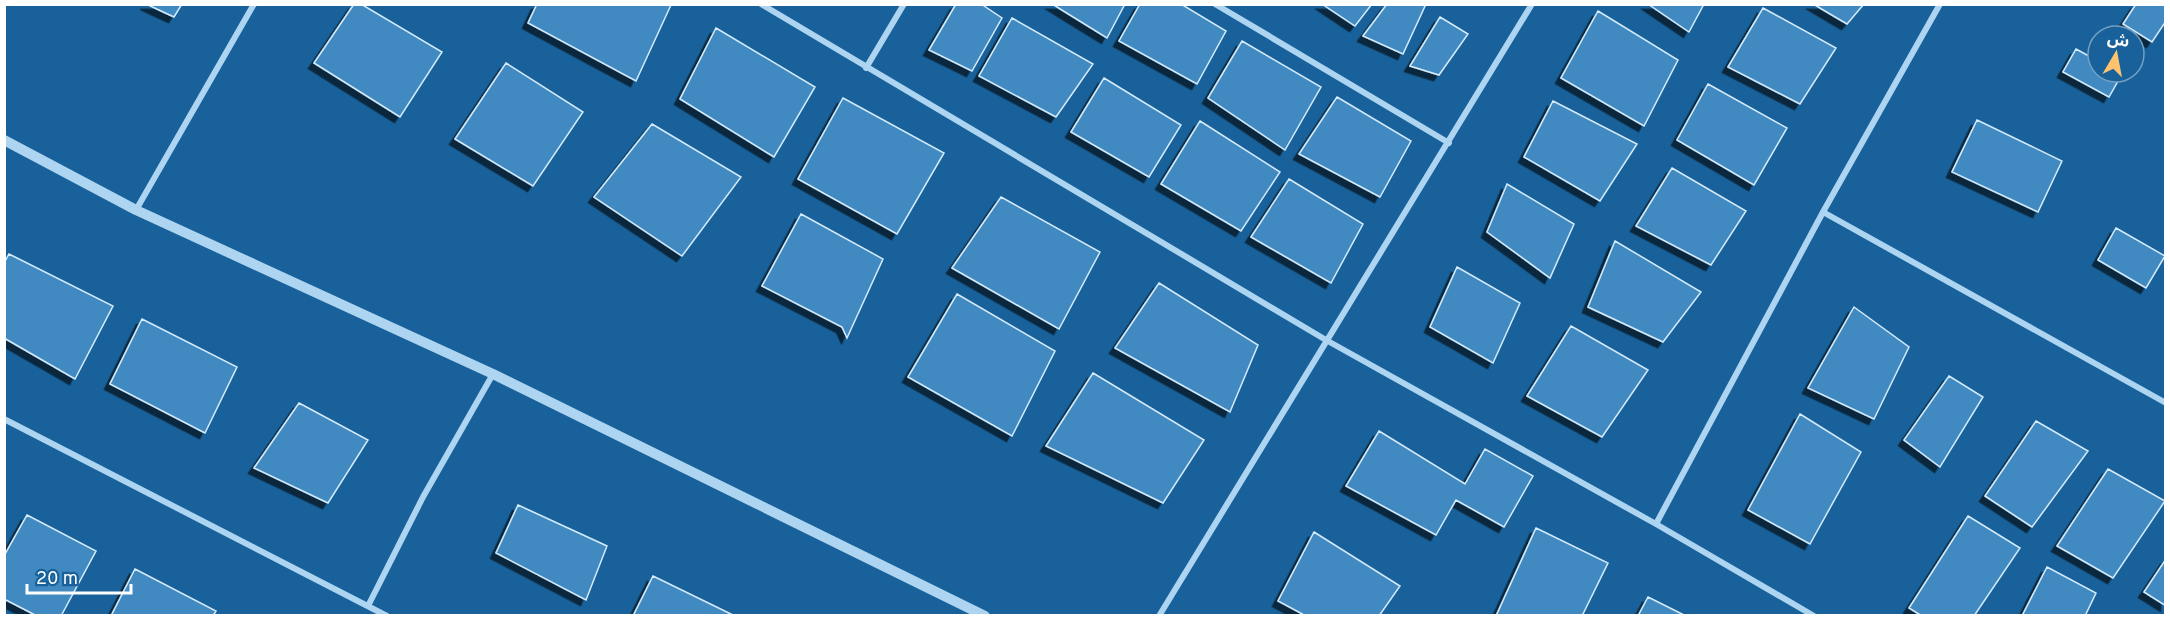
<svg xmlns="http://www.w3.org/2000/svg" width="2170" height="620" font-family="Overpass,'Noto Sans Arabic',sans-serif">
	<defs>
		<filter id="shadow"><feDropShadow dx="-5.5" dy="5.5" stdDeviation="0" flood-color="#0009"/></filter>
	</defs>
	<rect width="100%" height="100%" fill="#18619a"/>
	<!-- building -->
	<path fill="#418ac1" stroke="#d5ebfc" stroke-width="1.5" filter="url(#shadow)" d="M146,4H182L174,17Z
		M354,4H361L442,52L400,117L314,63Z
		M537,4H670L671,5L636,81L528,23Z
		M956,4H981L1002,18L972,71L929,50Z
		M1052,4H1125L1107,38Z
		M1140,4H1181L1226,31L1197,84L1119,41Z
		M1322,4H1372L1355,26Z
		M1387,4H1426L1403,54L1363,36Z
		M1648,4H1704L1689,32Z
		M1813,4H1864L1847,24Z
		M2136,4H2166V21L2152,42L2123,24Z
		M1763,8L1836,48L1800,104L1728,67Z
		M1598,11L1678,60L1644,126L1561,78Z
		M1440,17L1468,34L1439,75L1410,66Z
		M1012,18L1093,64L1056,117L979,76Z
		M716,28L815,87L774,157L680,99Z
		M1242,41L1321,87L1285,150L1208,98Z
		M2076,49L2098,61V72H2118L2122,74L2109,97L2063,72Z
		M506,63L583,112L533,186L455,139Z
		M1104,78L1181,125L1149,177L1071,132Z
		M1708,84L1787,128L1754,185L1677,140Z
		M1337,97L1411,141L1380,197L1299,154Z
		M843,98L944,153L897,234L798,179Z
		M1553,101L1637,144L1600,201L1524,157Z
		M1977,120L2062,161L2038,212L1952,172Z
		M1200,121L1280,172L1241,231L1161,184Z
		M652,124L741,177L682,256L594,197Z
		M1672,168L1746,211L1711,265L1636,226Z
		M1289,179L1363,224L1331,283L1251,237Z
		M1507,184L1574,224L1550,278L1487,232Z
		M1001,197L1100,252L1059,329L952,268Z
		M801,214L883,259L847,338L842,327L762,286Z
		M2116,228L2165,256L2146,288L2098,260Z
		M1615,241L1701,292L1663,342L1588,307Z
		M9,254L113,306L75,379L4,338V263Z
		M1457,267L1520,303L1493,363L1430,327Z
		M1159,283L1258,345L1230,412L1115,348Z
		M957,294L1055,351L1012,436L908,377Z
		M1854,307L1909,347L1874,419L1808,388Z
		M142,319L237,367L205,433L110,384Z
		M1571,326L1648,370L1602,437L1527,396Z
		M1093,373L1204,440L1163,503L1046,446Z
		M1949,376L1983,397L1940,467L1904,440Z
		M299,403L368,440L328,503L254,468Z
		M1800,414L1861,452L1810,544L1748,510Z
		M2036,421L2088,451L2032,527L1985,496Z
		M1379,431L1465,484L1485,449L1533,476L1504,527L1456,500L1436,535L1346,486Z
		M2108,469L2165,501L2113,578L2057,546Z
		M518,505L607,546L586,600L496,553Z
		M27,515L96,551L61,616H37L4,599V556Z
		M1968,516L2020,548L1974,616H1922L1909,608Z
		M1536,528L1608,563L1582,616H1496Z
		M1314,532L1400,586L1379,616H1306L1278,601Z
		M2166,559V606L2144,592Z
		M2047,567L2096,593L2085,616H2022Z
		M135,569L216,611L213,616H111Z
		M653,576L735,616H633Z
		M1648,597L1686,616H1638Z"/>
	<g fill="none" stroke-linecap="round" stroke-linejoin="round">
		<!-- minor -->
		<path stroke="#add5f1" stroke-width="6" d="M761,4L1326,340L1656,524L1814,616
			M1215,4L1449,143
			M866,68L904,4
			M136,210L254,4
			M1823,212L2166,403
			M4,419L387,616
			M1656,524L1823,212L1940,4
			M368,606L423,497L493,374
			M1159,616L1532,4"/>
		<!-- tertiary -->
		<path stroke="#add5f1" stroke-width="10" d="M4,140L136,210L493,374L985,616"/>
	</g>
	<!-- border -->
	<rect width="2170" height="620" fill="none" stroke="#ffffff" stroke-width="12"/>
	<!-- north arrow -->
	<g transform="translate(2116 54) rotate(10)"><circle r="28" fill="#18619a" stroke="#74a0c2" stroke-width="1.5"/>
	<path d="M0-4.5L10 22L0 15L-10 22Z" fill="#ffc36e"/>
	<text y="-9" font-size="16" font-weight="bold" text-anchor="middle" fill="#ffffff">ش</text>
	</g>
	<!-- scale -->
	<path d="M27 584v9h104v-9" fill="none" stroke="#ffffff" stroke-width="3"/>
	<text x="36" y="584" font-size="18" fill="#ffffff" stroke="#18619a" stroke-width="4.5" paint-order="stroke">20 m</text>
</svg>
